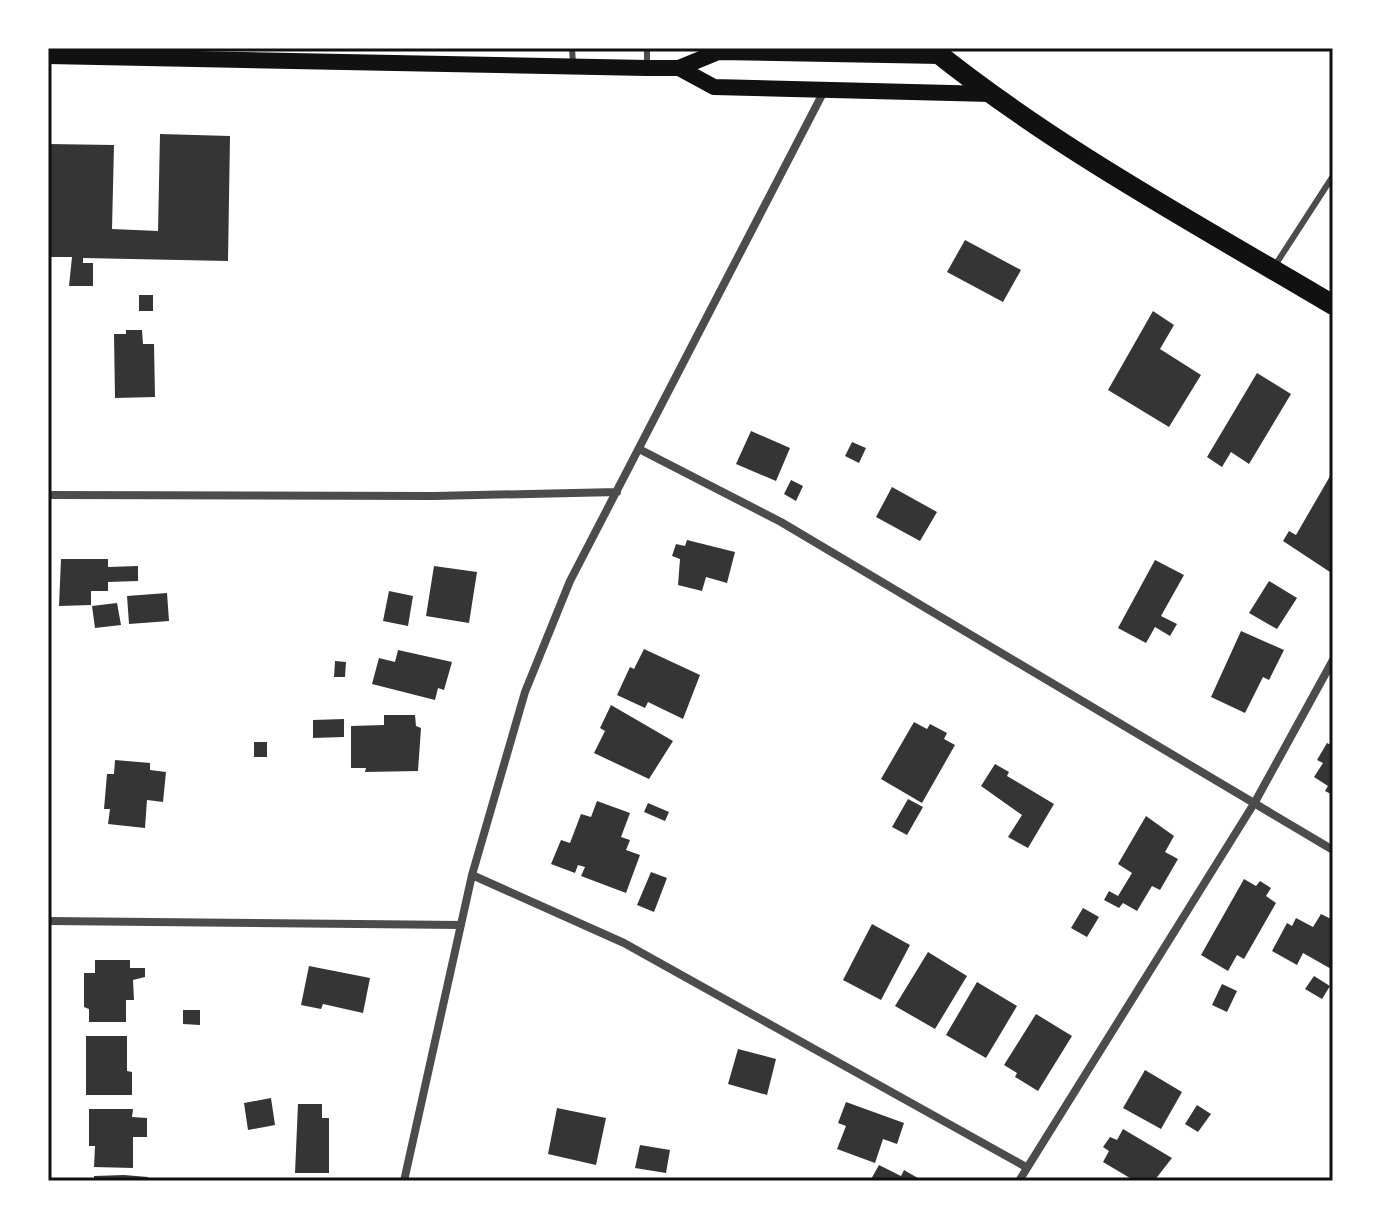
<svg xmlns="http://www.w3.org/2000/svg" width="1381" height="1229" font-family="'Noto Sans',sans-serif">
	<rect width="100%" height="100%" fill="#fff"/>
	<!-- building -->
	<path fill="#353535" d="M160,134L230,136L228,261L83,258V263H93V286H69L72,257H48V144L114,145L112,229L158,231Z
		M965,240L1021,270L1003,302L947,272Z
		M139,295H153V311H139Z
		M1153,311L1174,325L1160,349L1201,375L1169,427L1108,390Z
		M126,330H142L143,344H154L155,397L115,398L114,334H126Z
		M1257,373L1291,394L1249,464L1231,452L1222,467L1207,457Z
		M751,431L790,448L776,481L736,464Z
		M852,442L866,448L859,463L845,456Z
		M1333,471V574L1283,541L1289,531L1296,535Z
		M791,480L803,486L796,501L784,494Z
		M892,487L937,512L920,541L876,517Z
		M687,540L735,552L727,583L706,577L702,591L678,585L680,559L672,556L676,544L685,546Z
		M61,559H108V567L138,566V581L108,582V591H91V605L59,606Z
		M1155,560L1184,575L1161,616L1177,624L1170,636L1155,627L1146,643L1118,628Z
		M434,566L477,572L469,623L426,616Z
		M1269,581L1297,598L1277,629L1249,613Z
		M389,591L413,596L408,626L383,621Z
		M167,593L169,621L129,624L127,596Z
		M117,603L121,625L95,628L92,606Z
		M1241,631L1284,650L1269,680L1263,677L1245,713L1211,697Z
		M644,649L700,675L683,719L648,702L645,708L617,695L630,667L634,669Z
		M398,650L452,662L444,690L438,688L435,700L372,684L379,658L395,662Z
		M335,661L346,662L345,677H334Z
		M611,705L673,741L649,779L594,753L605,731L600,728Z
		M384,715H415L416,726L421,728L418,771L365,772L366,768H351V726L384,725Z
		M344,719V737L313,738V720Z
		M914,722L927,729L930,724L947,733L944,739L955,745L922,803L881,779Z
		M1333,741V795L1325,791L1328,786L1314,777L1323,763L1317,760L1327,743L1331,745Z
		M254,742H267V757H254Z
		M115,760L150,763V770L166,772L163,802L147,800L145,828L108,824L110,809H104L107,774H114Z
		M995,764L1009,772L1007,776L1054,804L1028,848L1008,837L1022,815L981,786Z
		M908,799L923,807L907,835L892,827Z
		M597,801L630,813L621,837L630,840L626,850L640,855L626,893L581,876L585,867L578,865L575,873L551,864L561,840L570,843L581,814L591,817Z
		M648,803L669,812L665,821L644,812Z
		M1146,816L1174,836L1165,852L1178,859L1160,890L1152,886L1137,911L1123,903L1119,908L1104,900L1109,891L1118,896L1132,873L1118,864Z
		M651,872L667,878L654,912L637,905Z
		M1244,879L1256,886L1260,881L1271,888L1266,896L1276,903L1244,959L1237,955L1228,971L1201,955Z
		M1083,908L1099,917L1087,937L1071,928Z
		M1321,914L1333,920V970L1303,953L1297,965L1272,951L1287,923L1292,926L1296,918L1313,927Z
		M872,924L910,945L881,1000L843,980Z
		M928,952L967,976L935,1029L895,1006Z
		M95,960H130V968H145V977L133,980L134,1000H126V1022H89V1009L84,1007V973H95Z
		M309,966L370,978L363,1013L323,1004L321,1009L301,1005Z
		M1314,976L1330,986L1322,999L1305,989Z
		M977,982L1017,1006L986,1058L946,1035Z
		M1222,984L1237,991L1227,1012L1212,1005Z
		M183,1010H200V1025L183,1024Z
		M1036,1014L1072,1036L1038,1091L1015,1077L1017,1073L1004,1065Z
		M86,1036H127V1071L132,1072V1095H86Z
		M738,1049L776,1059L767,1095L728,1084Z
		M1145,1070L1182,1092L1161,1129L1123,1108Z
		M271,1098L275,1125L248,1130L244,1103Z
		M846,1102L904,1123L897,1144L883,1139L875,1163L837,1149L846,1126L838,1123Z
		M298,1104H322V1118H329V1173H295Z
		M1197,1105L1211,1114L1198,1132L1185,1124Z
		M557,1108L606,1118L596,1165L548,1154Z
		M89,1109H133L132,1117L147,1118V1137H133V1168L94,1167L95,1146H89Z
		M1123,1129L1172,1158L1154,1181H1135L1103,1162L1109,1151L1103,1147L1110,1137L1117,1140Z
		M640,1145L670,1150L666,1173L635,1168Z
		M879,1165L901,1176L904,1170L923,1181H870Z
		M124,1175L148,1177V1181H94V1176Z"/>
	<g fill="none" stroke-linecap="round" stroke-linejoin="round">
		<!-- service -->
		<path stroke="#4c4c4c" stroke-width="6" d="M572,48L573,64
			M647,64V48
			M1274,267L1333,176"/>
		<!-- minor -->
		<path stroke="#4c4c4c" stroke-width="8" d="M639,449L781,522L1333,850
			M48,495L434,496L617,492
			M472,875L624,943L1026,1167
			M48,921L461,925
			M404,1181L472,875L525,692L570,581L824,91
			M1019,1181L1255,802L1333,660"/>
		<!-- secondary -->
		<path stroke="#111" stroke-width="16" d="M48,56L647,68H679L718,52L941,56
			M679,68L714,87L991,94"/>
		<!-- primary -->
		<path stroke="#111" stroke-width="20" d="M931,48C1055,148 1197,224 1333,305"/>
	</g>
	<!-- border -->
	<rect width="1381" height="1229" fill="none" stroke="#ffffff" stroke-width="100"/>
	<rect x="50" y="50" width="1281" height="1129" fill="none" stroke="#111" stroke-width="3"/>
</svg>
